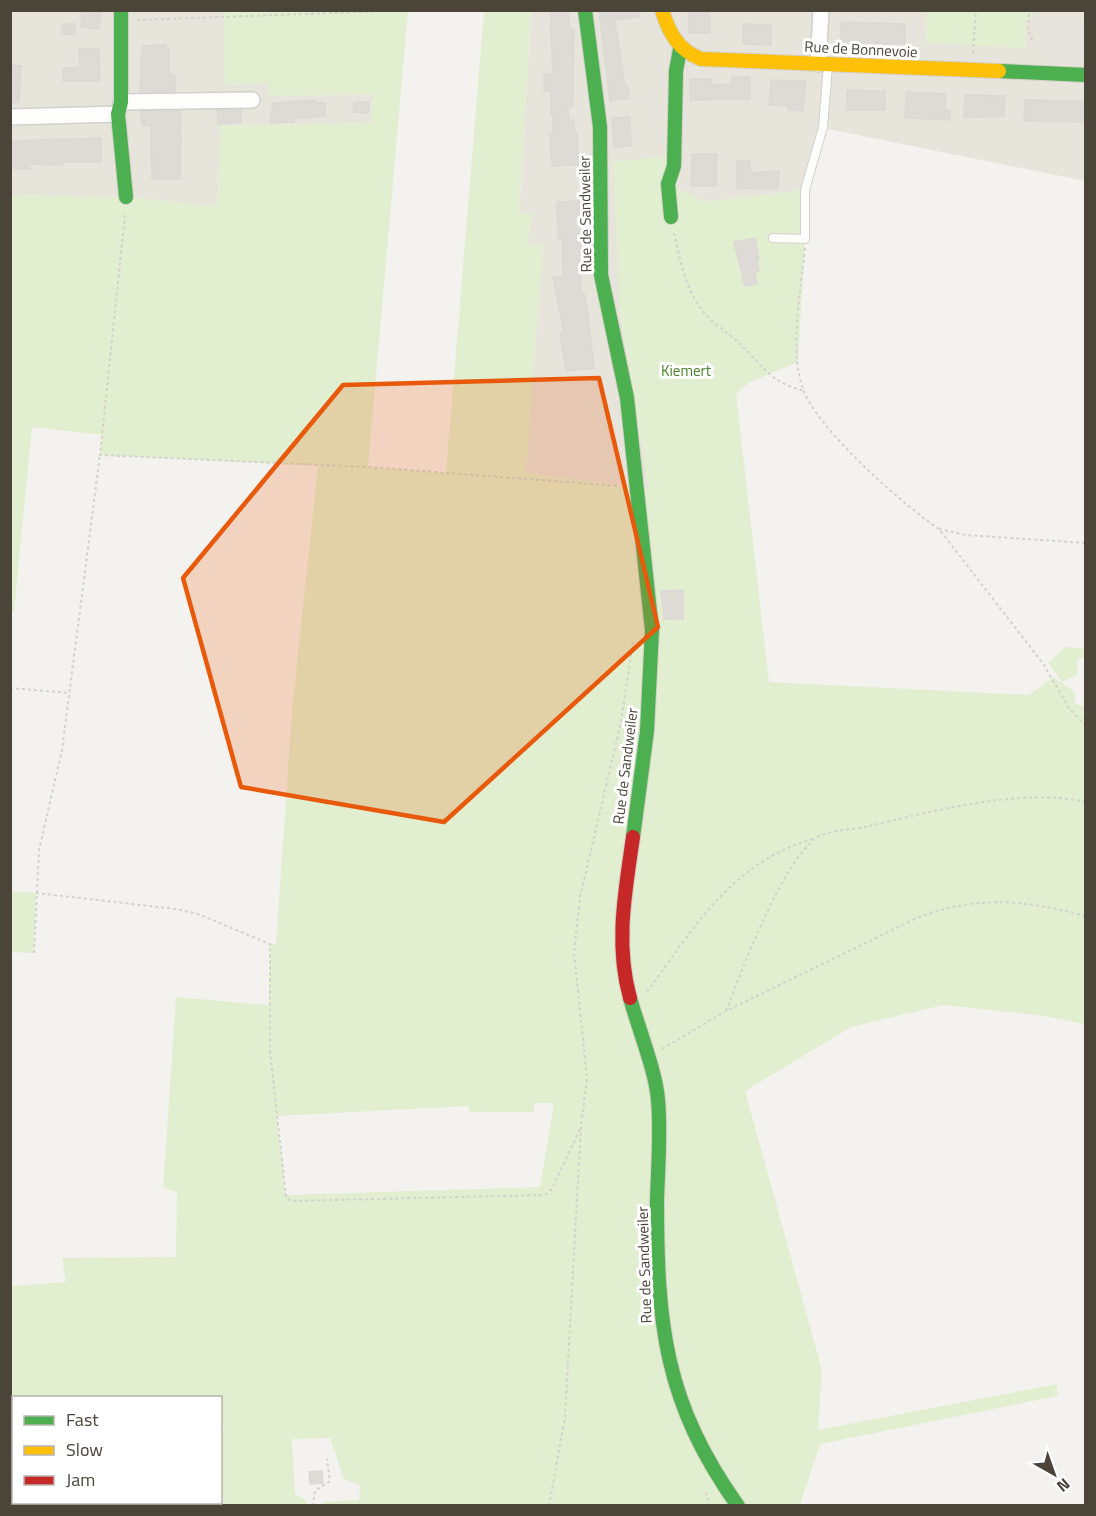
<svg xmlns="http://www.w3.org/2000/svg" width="1096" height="1516" font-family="'Titillium Web',sans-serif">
	<rect width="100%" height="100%" fill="#f4f2ee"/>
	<!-- residential -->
	<path fill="#e7e4dc" d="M11,11H224L226,85L268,83L269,96L374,94L371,123L220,126L218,196L213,206L126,197L11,195Z
		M531,11H1085V181L823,128L805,190L704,202L668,184L620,312L649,489L525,473L543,246H527L532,214L519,213Z"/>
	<!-- green -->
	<path fill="#e1eecf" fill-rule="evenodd" d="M224,11H408L368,467L446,473L484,11H531L519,213L532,214L527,246L543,245L526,473L649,489L620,312L613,162L660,157L673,159L668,184L704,202L805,190V239L798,362L750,382L736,394L769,682L1029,695L1053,677L1075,692V704L1086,707L1085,1024L1038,1015L943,1005L851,1027L745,1091L822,1370L818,1430L1057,1384V1396L820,1444L800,1505H324L323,1502L359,1500L360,1485L344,1479L330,1438L292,1439L295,1494L306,1500V1505H212V1503L220,1502V1434L224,1426H221L220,1398H14L12,1454L11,1286L66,1282L62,1258L176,1257L177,1192L163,1188L176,997L269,1005L270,944L276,945L292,711L318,466L100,455L102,435L32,427L14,613L11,612V195L126,197L213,206L218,196L220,126L371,123L373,94L269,96L267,83L225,85ZM534,1103H554L540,1187L286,1195L277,1116L468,1106L469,1112H534Z
		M927,11H1032L1031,19H1026L1025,48L925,43Z
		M1065,647L1085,649V656L1077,660L1078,674L1062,682L1048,663Z
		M11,891L36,893L34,953L11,952Z"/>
	<!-- parking -->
	<path fill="#e6e3df" d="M1042,21L1085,23V61L1056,58L1053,50L1041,48Z"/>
	<!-- building -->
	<path fill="#dedbd6" stroke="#dcd9d4" stroke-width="1.5" d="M82,10H101L99,29L81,27Z
		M550,10H568L570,30H574L573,106L568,107L569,120H574V132H577L579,165L552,166L550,134L553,133V115H551V91H544V74H553Z
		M599,10H639V17L615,20L625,86H628L630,98L610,101Z
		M689,10H710V33H689Z
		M841,22L905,24V44L840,43Z
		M62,24H75V35L62,34Z
		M743,24L771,25V45L743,44Z
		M166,45V50H169V75H175V91L140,92L142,46Z
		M99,48L100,81H63V68L80,67L79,49Z
		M10,65L21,66L19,102H10Z
		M732,76L750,77V99L690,100V79H712V85L732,84Z
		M771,80L806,81L803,111L788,110V106L769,105Z
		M847,90L885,91V110H846Z
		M906,92L946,94L945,110H950V120L905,118Z
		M965,95L1005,96L1004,116L964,118Z
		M316,100L315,103H325V116L294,119V122L270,123L273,103Z
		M1025,100L1086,101V122L1024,121Z
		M354,102H369L368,113L353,112Z
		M217,110H241V123L218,124Z
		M141,111H181L180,179H152L151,125L142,126Z
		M630,117L631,146L614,147L612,118Z
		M101,138V162H63V165L29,164L30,169L10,168V141Z
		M692,154H717L716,186H691Z
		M737,161H750V173L779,171L778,189L737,188Z
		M580,201L581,293H584L588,315L594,368L566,371L560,333L564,332L553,277H563L562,239H558L557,202Z
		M755,238L759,259L757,260L759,271L755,272L757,284L745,286L734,242Z
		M683,590V619H664L661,591Z
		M322,1471L323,1483L310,1484L309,1472Z"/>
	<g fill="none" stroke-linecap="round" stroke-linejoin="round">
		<!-- lane casing -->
		<g stroke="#d2d0cb" stroke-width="10">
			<path id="lane" d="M773,238L805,239V190L823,127L828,66"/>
		</g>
		<!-- street casing -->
		<g stroke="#d2d0cb" stroke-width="18">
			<path id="street" d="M818,64L821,10
				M121,102L252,100
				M10,117L118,114"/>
		</g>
		<!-- fast casing -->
		<g stroke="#d3cfc5" stroke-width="16">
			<path id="fast" d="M121,10V102L118,114L126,197
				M585,10L600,127L601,275L627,398L652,630L647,731L633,837
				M999,71L1086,75
				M671,217L668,184L674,166L676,71L680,49
				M630,998C638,1027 656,1072 658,1100C661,1132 658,1167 657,1200C657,1324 664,1402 738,1506"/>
		</g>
		<!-- slow casing -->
		<g stroke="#d3cfc5" stroke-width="16">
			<path id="slow" d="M662,10C669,33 678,50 701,59L999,71"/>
		</g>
		<!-- jam casing -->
		<g stroke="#d3cfc5" stroke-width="16">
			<path id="jam" d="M630,998C615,944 625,893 633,837"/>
		</g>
		<!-- path -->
		<path stroke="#d3d2cc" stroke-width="2" stroke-dasharray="3 3" stroke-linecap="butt" d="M1025,10L1029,13L1028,30L1033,42
			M137,20L390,11
			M973,53L976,10
			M125,215L100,455L368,467L620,486
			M674,233C680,259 685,288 702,310C711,323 728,332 739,343C766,368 766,380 804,391
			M805,248C801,290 789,349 803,389C817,429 903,505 939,529L1044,665L1069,708L1086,726
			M939,529L966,535L1086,543
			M10,688L70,693
			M36,893L176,909L198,914L270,944V1051L286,1196L290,1201L545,1195L552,1189L580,1129
			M34,953L39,850L62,750L100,455
			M647,992C696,925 731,863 815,838
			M726,1011C743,967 781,865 816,838C827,830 851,830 865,827C930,812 1019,787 1086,802
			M662,1049L726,1011L919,917C979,895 1024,900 1086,916
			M706,1492L710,1506
			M313,1506L315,1491L330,1481L327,1459
			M549,1506L565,1417L581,1126L587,1079L574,953L580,897L621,722L633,641"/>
		<!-- lane -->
		<use href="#lane" stroke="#fdfdfc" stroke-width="8"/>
		<!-- street -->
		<use href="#street" stroke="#fdfdfc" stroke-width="15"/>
		<!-- fast -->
		<use href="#fast" stroke="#4caf50" stroke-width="14"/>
		<!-- slow -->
		<use href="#slow" stroke="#ffc107" stroke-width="14"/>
		<!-- jam -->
		<use href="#jam" stroke="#c62828" stroke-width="14"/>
	</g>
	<!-- marked area -->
	<path fill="#e8590c" fill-opacity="0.2" stroke="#e8590c" stroke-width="4.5" stroke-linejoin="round" d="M599,378L658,627L444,822L241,787L183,578L343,385Z"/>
	<g text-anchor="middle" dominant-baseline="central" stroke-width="6" stroke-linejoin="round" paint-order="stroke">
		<!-- street labels -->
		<g font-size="15" fill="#4b4439" stroke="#fff">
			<text transform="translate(861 49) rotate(3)">Rue de Bonnevoie</text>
			<text transform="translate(585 214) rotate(-91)">Rue de Sandweiler</text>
			<text transform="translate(625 766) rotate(-83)">Rue de Sandweiler</text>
			<text transform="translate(644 1265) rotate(-92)">Rue de Sandweiler</text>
		</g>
		<!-- park labels -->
		<g font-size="15" fill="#4a7f2a" stroke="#fff">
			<text x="686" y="370">Kiemert</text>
		</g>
	</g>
	<!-- border -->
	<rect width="1096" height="1516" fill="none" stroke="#4b4439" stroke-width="24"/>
	<!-- legend -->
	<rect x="12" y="1396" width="210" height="108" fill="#ffffff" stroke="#b7b4b0" stroke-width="1.5"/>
	<rect x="24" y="1416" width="30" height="9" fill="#4caf50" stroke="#b7b4b0" stroke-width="1.5"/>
	<text x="66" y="1426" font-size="18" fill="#4b4439">Fast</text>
	<rect x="24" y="1446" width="30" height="9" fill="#ffc107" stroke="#b7b4b0" stroke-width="1.5"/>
	<text x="66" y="1456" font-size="18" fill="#4b4439">Slow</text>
	<rect x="24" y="1476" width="30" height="9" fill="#c62828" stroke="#b7b4b0" stroke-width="1.5"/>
	<text x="66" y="1486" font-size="18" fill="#4b4439">Jam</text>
	<!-- north arrow -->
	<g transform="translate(1054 1474) rotate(140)" stroke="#ffffff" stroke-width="4.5" paint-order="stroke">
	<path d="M0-4.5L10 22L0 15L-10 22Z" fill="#4b4439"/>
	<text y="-9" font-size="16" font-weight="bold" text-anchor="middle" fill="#4b4439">N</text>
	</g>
</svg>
